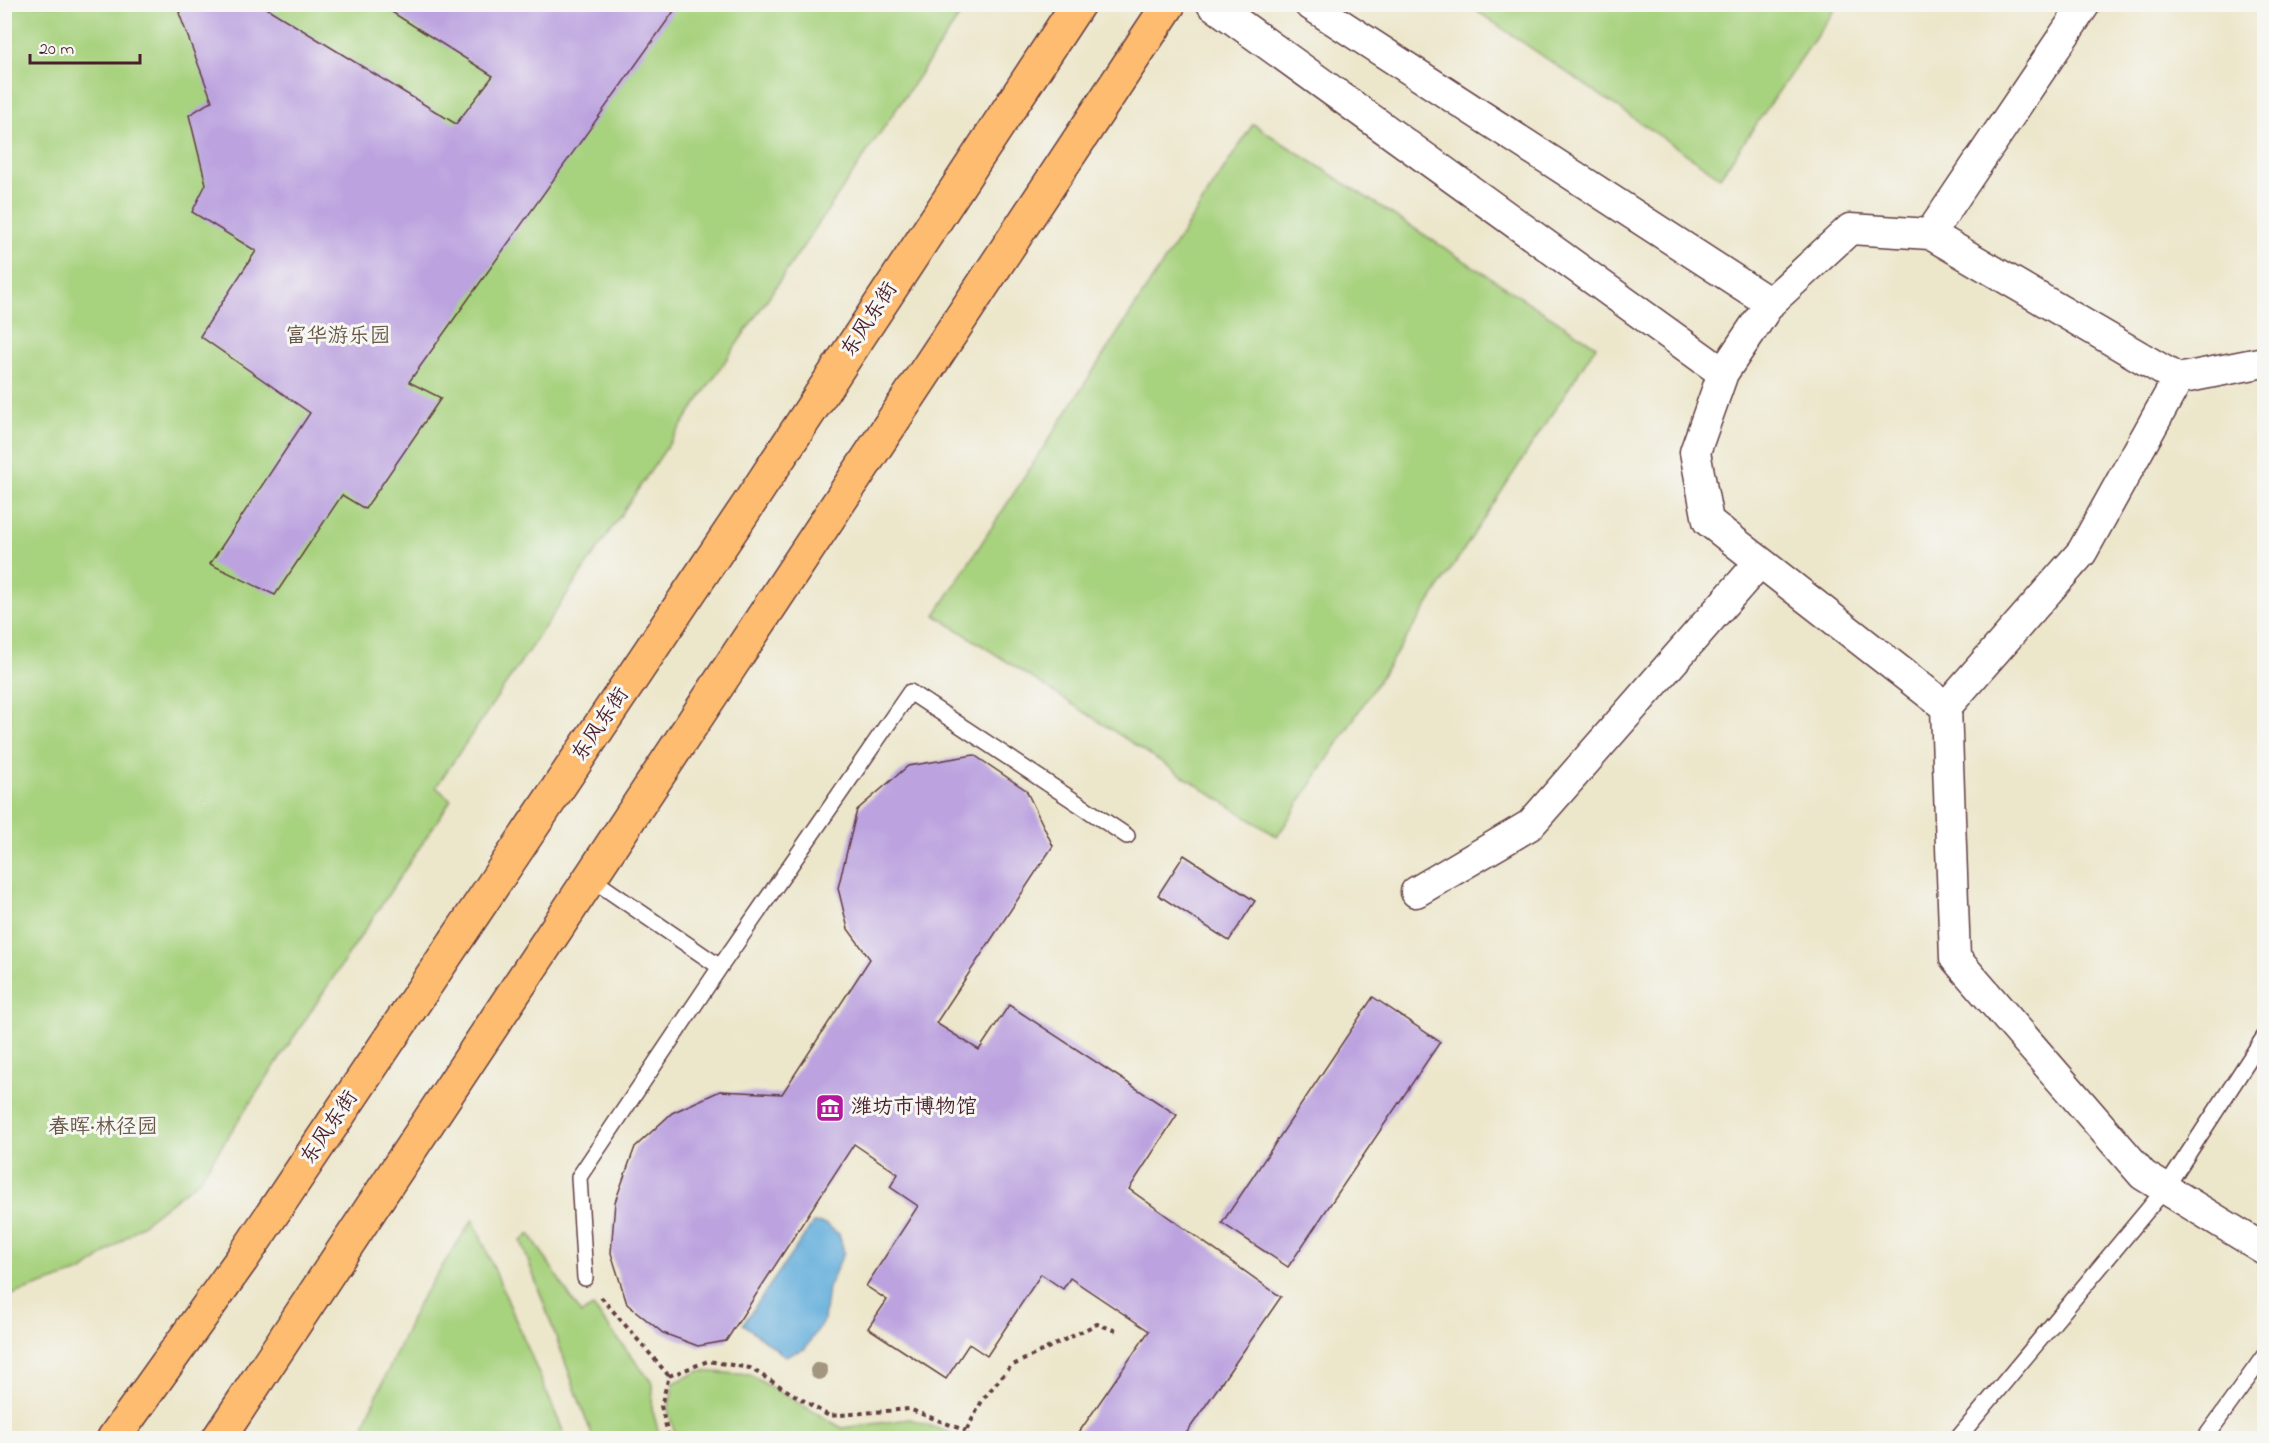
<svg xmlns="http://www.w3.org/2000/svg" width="2269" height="1443" font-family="'Indie Flower','LXGW WenKai TC',sans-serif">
	<rect width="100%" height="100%" fill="#f6f6f2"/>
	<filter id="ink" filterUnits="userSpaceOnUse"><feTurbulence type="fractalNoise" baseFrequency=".0167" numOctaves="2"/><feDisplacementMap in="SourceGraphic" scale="12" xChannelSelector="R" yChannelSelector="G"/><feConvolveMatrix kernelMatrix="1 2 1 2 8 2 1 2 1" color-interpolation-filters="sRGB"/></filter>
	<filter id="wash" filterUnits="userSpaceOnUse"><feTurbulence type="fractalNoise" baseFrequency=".008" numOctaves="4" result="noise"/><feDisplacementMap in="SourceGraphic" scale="24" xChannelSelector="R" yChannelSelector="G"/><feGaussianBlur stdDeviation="1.35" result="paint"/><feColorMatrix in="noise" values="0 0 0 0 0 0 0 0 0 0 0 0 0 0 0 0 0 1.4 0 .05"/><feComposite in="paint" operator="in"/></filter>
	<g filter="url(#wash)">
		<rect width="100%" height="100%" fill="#ece6ca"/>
		<!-- green -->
		<path fill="#a7d27e" stroke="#787854" stroke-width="1.5" d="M4,5H967L436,787L451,800L199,1180L83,1271L5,1297Z
			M1468,5H1838L1720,177Z
			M1253,124L1596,346L1277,837L935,615Z
			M473,1219L566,1438H365V1422L419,1302Z
			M530,1234L581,1314L593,1307L653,1384L652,1408L660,1438H593L521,1241Z
			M699,1371L750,1375L842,1428L910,1419L951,1433L954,1438H676L668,1410L674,1383Z"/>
		<!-- water -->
		<path fill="#62addb" stroke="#566683" stroke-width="1.5" d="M813,1223L825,1224L839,1234L844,1252L828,1288L824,1320L805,1349L785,1356L743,1324Z"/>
		<g id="blocks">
			<!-- building -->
			<path fill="#bca3df" d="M186,4H260L456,124L493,76L379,4H679L409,382L441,398L365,509L342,495L275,595L210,564L310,413L200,336L256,251L192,212L206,184L189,115L212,101L179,13Z
				M974,755L1026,790L1053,846L936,1023L979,1050L1009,1005L1177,1115L1129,1189L1281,1297L1183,1438H1075L1149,1331L1070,1278L1063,1289L1041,1274L987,1356L969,1344L946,1379L868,1328L887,1300L866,1286L918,1206L890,1187L898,1174L854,1144L726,1341L698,1346L663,1333L627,1304L611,1253L615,1202L635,1147L672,1113L720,1091L782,1094L870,959L848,929L838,888L857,810L908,766Z
				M1184,855L1255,901L1229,941L1158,895Z
				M1373,997L1440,1042L1288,1267L1222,1223Z"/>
		</g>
	</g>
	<g filter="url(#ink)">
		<use href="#blocks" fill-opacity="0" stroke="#623d43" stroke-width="1.5"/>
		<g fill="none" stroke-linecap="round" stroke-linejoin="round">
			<!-- service casing -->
			<g stroke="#623d43" stroke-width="18">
				<path id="service" d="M589,877L720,967
					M585,1278L579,1177L720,967L910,692L1127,836
					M1958,1438L2165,1189L2264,1037
					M2205,1438L2264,1356"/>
			</g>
			<!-- minor casing -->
			<g stroke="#623d43" stroke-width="33">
				<path id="minor" d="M1212,4L1723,373L1695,452L1708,521L1946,707
					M1309,4L1770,303L1850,229L1930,234L2178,379
					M1930,234L2085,4
					M2264,362L2178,379L2082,552L1946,707L1955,958L2143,1175L2264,1249
					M1723,373L1770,303
					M1416,892L1530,825L1760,562"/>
			</g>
			<!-- primary casing -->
			<g stroke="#623d43" stroke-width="36">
				<path id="primary" d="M114,1438L242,1259L748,505L1078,4
					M219,1438L1169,4"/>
			</g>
			<!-- path -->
			<path stroke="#623d43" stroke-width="4" stroke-dasharray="4.5 4.5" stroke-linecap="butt" d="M601,1297L669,1376L661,1406L669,1438
				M669,1376L708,1361L750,1368L829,1416L909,1409L966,1431
				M968,1438L966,1431L983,1399L1011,1366L1097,1324L1120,1332"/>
			<!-- service -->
			<use href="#service" stroke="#fff" stroke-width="15"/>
			<!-- minor -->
			<use href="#minor" stroke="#fff" stroke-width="30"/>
			<!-- primary -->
			<use href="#primary" stroke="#febc70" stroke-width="33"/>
		</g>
		<!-- trees -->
		<circle fill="#a29680" cx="819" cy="1371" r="9"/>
	</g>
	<!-- icons -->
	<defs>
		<g id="museum-square" transform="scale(1.5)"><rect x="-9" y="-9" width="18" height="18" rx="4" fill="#b5179e" stroke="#f6f6f2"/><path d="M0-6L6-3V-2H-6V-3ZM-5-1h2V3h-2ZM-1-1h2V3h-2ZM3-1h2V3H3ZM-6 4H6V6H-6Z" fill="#fff"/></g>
	</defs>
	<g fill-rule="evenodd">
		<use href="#museum-square" x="830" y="1108"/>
	</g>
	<g text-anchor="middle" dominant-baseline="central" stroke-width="6" stroke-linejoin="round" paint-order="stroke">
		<!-- street labels -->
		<g font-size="21" fill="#4a1f2b" stroke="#f6f6f2">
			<text transform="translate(870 320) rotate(-57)">东风东街</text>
			<text transform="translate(601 725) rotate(-56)">东风东街</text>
			<text transform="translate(330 1128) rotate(-56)">东风东街</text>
		</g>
		<!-- park labels -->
		<g font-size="21" fill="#654" stroke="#f6f6f2">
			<text x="338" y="337">富华游乐园</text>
			<text x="103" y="1128">春晖·林径园</text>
		</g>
		<!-- poi labels -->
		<g font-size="21" fill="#4a1f2b" stroke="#f6f6f2" text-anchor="start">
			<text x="851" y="1108">潍坊市博物馆</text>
		</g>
	</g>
	<!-- margin -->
	<rect width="2269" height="1443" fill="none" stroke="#f6f6f2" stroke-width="24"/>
	<!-- scale -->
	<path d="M30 54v9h110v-9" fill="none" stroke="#4a1f2b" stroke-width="3"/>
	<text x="39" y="54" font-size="18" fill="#4a1f2b" stroke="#f6f6f2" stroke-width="4.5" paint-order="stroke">20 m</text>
</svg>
